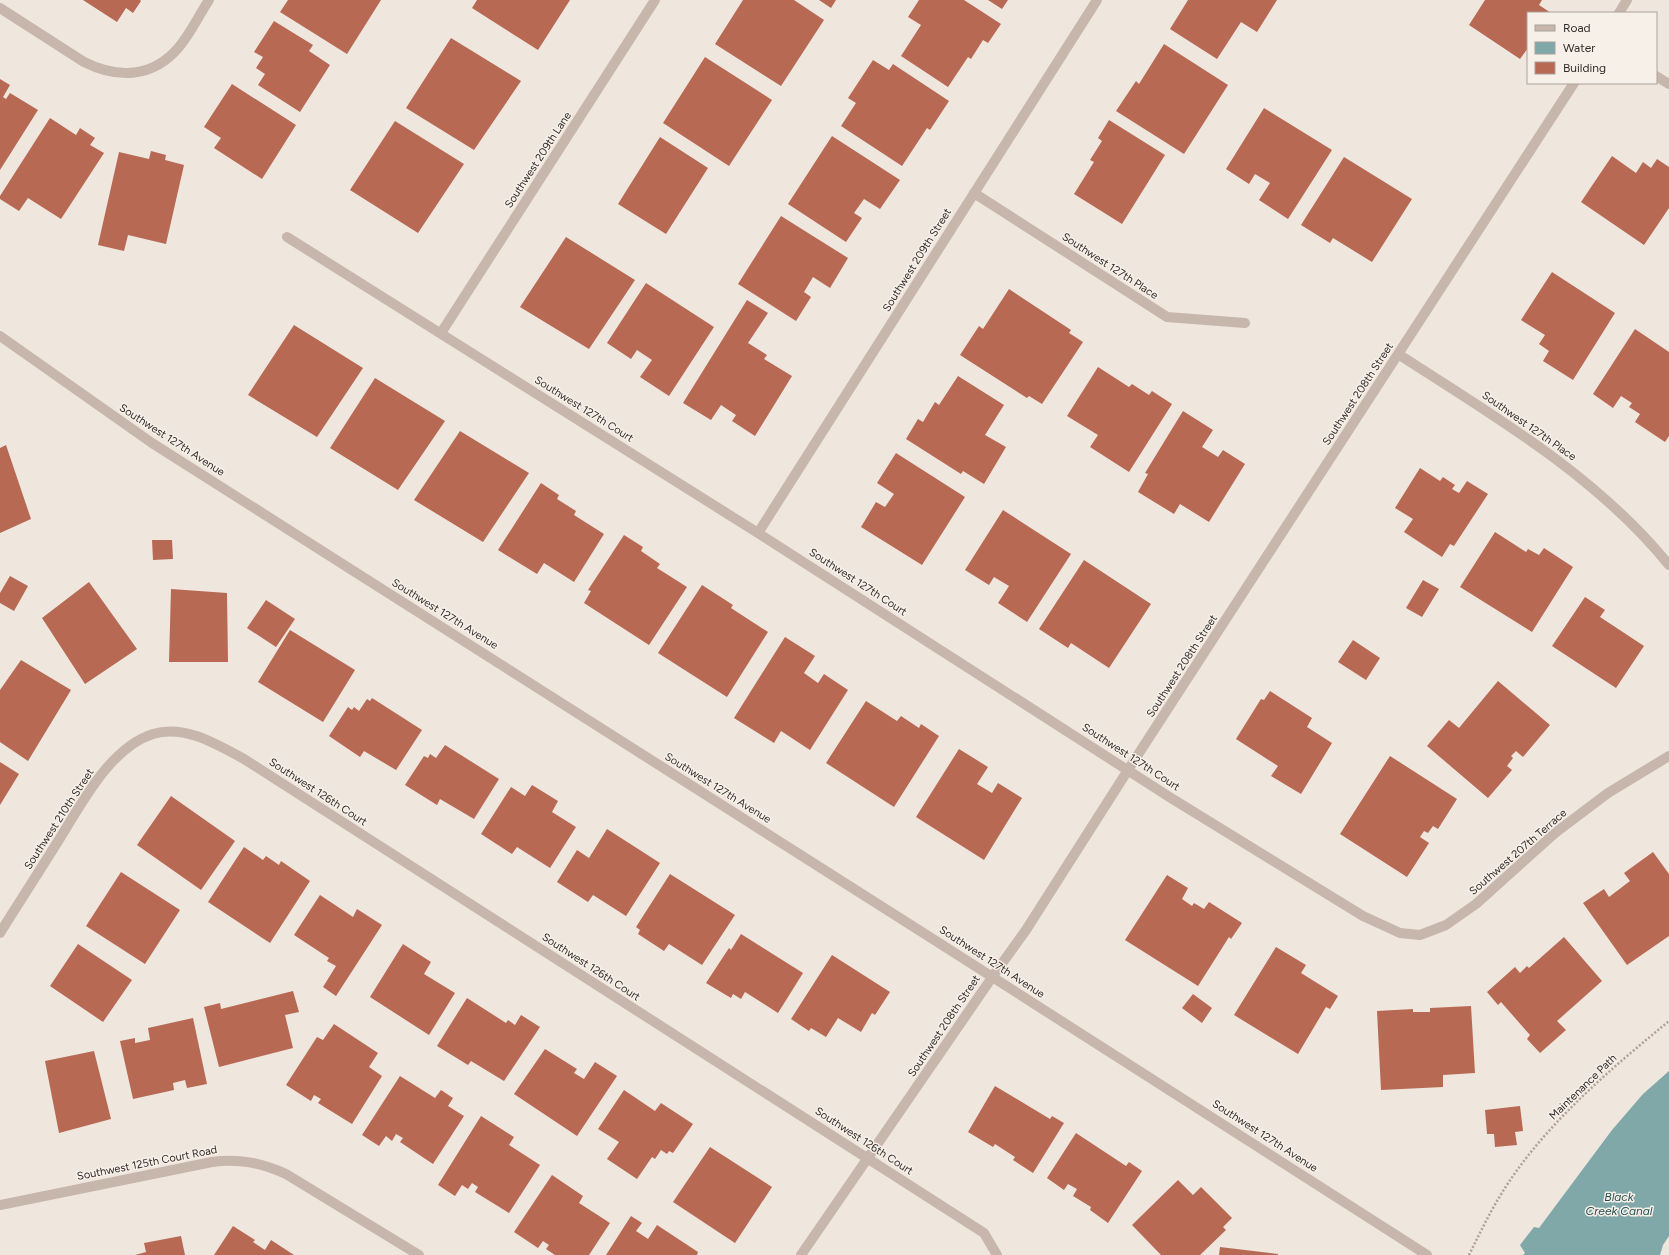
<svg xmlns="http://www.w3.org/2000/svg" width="1669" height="1255" font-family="Figtree,sans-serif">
	<rect width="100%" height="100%" fill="#efe6de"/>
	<!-- water -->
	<path fill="#80a8a9" d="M1669,1071V1236L1663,1245L1660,1255H1523L1525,1253L1520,1245L1534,1227L1539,1228L1612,1130L1643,1094Z"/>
	<!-- building -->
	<path fill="#b76954" d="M83,0H140L141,1L133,13L126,8L117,22Z
		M288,0H381L347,54L280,12Z
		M477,0H570L538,50L472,8Z
		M743,0H794L824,20L781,86L715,44Z
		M819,0H836L831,8Z
		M919,0H964L1001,24L988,43L983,40L971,59L968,57L948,87L901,56L921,25L908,17Z
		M988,0H1008L1002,9Z
		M1188,0H1277L1257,32L1241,22L1217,59L1170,29Z
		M1485,0H1542L1539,5L1551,13H1528V48L1520,59L1469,25Z
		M274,21L313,45L309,51L330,65L300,112L258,85L265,74L256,68L263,57L254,52Z
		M451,38L521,81L474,150L406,108Z
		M1164,44L1228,85L1184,154L1116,111L1136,81L1139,84Z
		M705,57L772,100L729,166L663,123Z
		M873,60L889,70L893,64L949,101L930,130L927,128L902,166L841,126L856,103L848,98Z
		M0,79L10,85L3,97L6,99L10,93L38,110L0,170Z
		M232,84L296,125L262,179L214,148L221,138L204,127Z
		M1264,108L1332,150L1288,219L1259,200L1270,183L1255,174L1249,184L1226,169Z
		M50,118L76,135L80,128L95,138L90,145L104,153L61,219L28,198L19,211L0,199V196Z
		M1109,120L1165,155L1122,224L1074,194L1094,162L1090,160L1102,141L1098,138Z
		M395,121L464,164L418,233L350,190Z
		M832,136L900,180L880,209L864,199L854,213L862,218L846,242L788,204Z
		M660,137L708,168L666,234L618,204Z
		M151,151L166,155L165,160L184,165L166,244L128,235L124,251L98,245L119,152L149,159Z
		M1612,156L1636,173L1643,162L1651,168L1657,159L1669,167V208L1644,245L1581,202Z
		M1344,157L1412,199L1372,262L1333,238L1330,243L1301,225Z
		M781,216L848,258L830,288L813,277L804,292L811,297L796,321L738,284Z
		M566,237L635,280L589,349L520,307Z
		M1552,272L1615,313L1573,380L1543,361L1549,351L1539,344L1545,335L1521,320Z
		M646,283L714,327L669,396L640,377L652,360L637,350L631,359L607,343Z
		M1009,289L1071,330L1069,333L1083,342L1042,404L1029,396L1027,398L960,355L979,326L983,329Z
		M747,300L768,313L748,343L767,355L764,359L792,376L755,436L732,421L736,415L721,405L711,420L683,403Z
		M294,325L363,368L317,437L248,395Z
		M1635,329L1669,352V436L1665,442L1635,422L1640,414L1629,407L1632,403L1621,396L1613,408L1593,394Z
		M1098,367L1129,387L1132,384L1149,395L1152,391L1172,404L1129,472L1090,447L1098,435L1067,416Z
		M958,376L1004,405L985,435L1006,447L984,484L963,471L961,474L906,439L918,419L923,422L935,402L939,405Z
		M375,378L445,421L398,490L330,448Z
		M1183,411L1213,430L1202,447L1218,457L1223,450L1245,464L1209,522L1180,504L1174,514L1138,492L1148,474L1145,473Z
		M460,431L529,473L483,542L414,500Z
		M6,445L31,519L0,533V448Z
		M896,453L965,497L922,565L861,527L876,502L885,507L894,494L877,483Z
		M1420,468L1440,481L1443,477L1455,485L1452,489L1459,493L1467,481L1488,494L1454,546L1450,544L1442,557L1404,532L1413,519L1395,508Z
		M541,483L559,495L557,499L576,511L574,515L604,534L574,582L544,563L537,574L498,550Z
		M1003,510L1071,554L1027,622L998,603L1009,586L994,577L989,585L965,570Z
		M1495,532L1526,552L1528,549L1539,555L1544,548L1573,567L1532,632L1460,587Z
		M624,535L643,547L641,551L660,564L657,568L687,587L649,645L584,603L591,591L588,590Z
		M152,540H172L173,559L153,560Z
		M1084,560L1151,604L1109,668L1071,643L1068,648L1039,629Z
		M10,576L28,586L14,611L0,603V593Z
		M1423,580L1439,589L1422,617L1406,608Z
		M89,582L137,649L85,684L42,618Z
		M702,585L733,605L731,608L768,632L727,697L658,653Z
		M171,589L227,593L228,662H169Z
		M1585,597L1605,610L1600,617L1644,646L1616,688L1552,646Z
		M266,600L295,619L276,647L247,628Z
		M290,630L355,670L323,722L258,682Z
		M785,637L815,656L804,673L818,683L824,674L848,690L810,750L781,731L774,743L734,718Z
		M1353,640L1380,658L1366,680L1338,662Z
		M21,660L71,690L28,761L0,742V690Z
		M1498,681L1550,725L1523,757L1516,751L1511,756L1513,758L1507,766L1512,770L1488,798L1427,746L1449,720L1459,728Z
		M1270,691L1312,718L1307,727L1332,743L1301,794L1271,776L1278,766L1236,739L1261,699L1264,700Z
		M372,698L422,730L396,770L364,751L360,757L329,736L348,707L352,710L354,707L359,711L367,699L370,701Z
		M866,701L897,721L901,716L919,728L921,724L939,736L894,807L826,763Z
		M445,745L499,779L474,819L440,799L437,805L405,785L424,756L428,758L430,754L436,758Z
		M959,749L988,767L977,784L992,793L998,783L1022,798L984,860L916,817Z
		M1390,756L1457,799L1438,829L1433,826L1428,833L1424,831L1420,837L1429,843L1407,877L1340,834Z
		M0,762L19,774L0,805Z
		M532,785L558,801L552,812L576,827L550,868L517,847L512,854L481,834L511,787L525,796Z
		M171,796L235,841L201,890L137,845Z
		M607,829L660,863L626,916L593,895L588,902L557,882L577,850L589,858Z
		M244,847L263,860L266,856L279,865L281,861L310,881L270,943L208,902Z
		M1653,852L1669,874V936L1627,965L1583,903L1604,889L1609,897L1630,881L1624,873Z
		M121,872L180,910L145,964L86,926Z
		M670,874L735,915L702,965L669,944L664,951L638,934L640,930L636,927Z
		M1167,875L1188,888L1182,899L1192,906L1194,903L1204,909L1209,902L1242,923L1231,939L1229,937L1198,986L1125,940Z
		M320,895L353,917L357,909L382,925L336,996L323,987L336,966L327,961L329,958L294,935Z
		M741,934L803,973L778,1013L745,992L741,999L733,994L731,998L706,983L729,948L731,950Z
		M1564,937L1602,981L1557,1021L1566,1030L1540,1053L1527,1039L1530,1035L1501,1002L1498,1005L1487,992L1515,967L1520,973L1527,966L1529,968Z
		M78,944L132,980L103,1022L50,986Z
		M403,944L431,962L424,974L455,993L429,1035L370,997Z
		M1276,947L1306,965L1301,973L1338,996L1330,1009L1326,1007L1298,1054L1234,1015Z
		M832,955L890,992L875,1015L872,1013L861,1032L838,1018L826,1037L811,1028L809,1031L791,1019Z
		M293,991L299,1012L285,1015L293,1048L219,1067L204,1007L220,1003L221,1009Z
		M1193,994L1212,1008L1202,1023L1182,1008Z
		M467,998L506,1023L508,1020L515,1025L521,1015L540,1027L504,1081L471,1061L468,1065L437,1046Z
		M1471,1006L1475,1073L1443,1075V1087L1381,1090L1377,1011L1413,1009V1012H1430V1008Z
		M193,1018L207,1084L187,1088L185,1080L173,1083L174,1090L133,1099L120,1041L135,1038V1043L150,1040L148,1028Z
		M334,1024L378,1053L369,1067L382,1076L352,1124L318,1103L321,1099L314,1095L311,1101L286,1085L317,1037L323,1040Z
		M545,1049L577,1069L574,1073L584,1079L595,1062L617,1076L577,1136L514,1094Z
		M94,1051L111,1119L59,1133L45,1061Z
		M400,1076L435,1098L441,1090L453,1098L448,1106L464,1116L433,1164L400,1142L403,1138L396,1134L392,1141L386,1136L379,1146L362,1135Z
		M995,1086L1050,1119L1052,1116L1064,1123L1033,1173L1013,1160L1015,1157L995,1144L993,1147L968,1132Z
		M624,1090L655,1111L661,1103L693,1124L673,1153L669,1151L667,1154L661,1150L655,1159L652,1157L637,1179L607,1159L619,1142L598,1129Z
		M1520,1106L1523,1131L1515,1132L1517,1145L1495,1147L1494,1134H1487L1485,1110Z
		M481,1116L514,1137L509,1145L540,1165L509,1213L475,1192L478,1187L472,1183L468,1189L462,1185L455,1196L438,1185Z
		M1076,1133L1126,1166L1129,1162L1142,1171L1108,1223L1090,1210L1091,1207L1073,1196L1077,1189L1068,1184L1064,1190L1047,1178Z
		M710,1147L772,1187L735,1243L673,1202Z
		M552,1175L583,1196L579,1203L610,1223L589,1255H555L546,1249L549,1245L543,1241L538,1248L514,1232Z
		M1178,1180L1193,1195L1201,1187L1232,1218L1223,1227L1226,1230L1200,1255H1161L1132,1225Z
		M631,1216L642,1223L636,1231L648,1239L657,1225L698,1252L697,1255H606Z
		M233,1226L255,1240L253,1242L265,1250L271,1240L294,1255H214Z
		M181,1236L185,1255H135L146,1252L144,1243Z
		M1220,1247L1278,1254V1255H1219Z"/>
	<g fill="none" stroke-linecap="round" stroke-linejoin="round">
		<!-- path -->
		<path stroke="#b1a195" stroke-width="2.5" stroke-dasharray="2 2" stroke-linecap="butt" d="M1469,1255C1478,1237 1487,1218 1497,1201C1539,1129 1606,1073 1669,1021"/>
		<!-- minor -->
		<path stroke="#c6b6ab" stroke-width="10" d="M0,8L84,62C118,79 153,78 179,47C191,33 199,15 209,0
			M1619,13L1627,0
			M1656,76L1669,84
			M974,193L1167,317L1245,323
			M287,237L758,533L1171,798L1363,916L1400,933L1420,935L1446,925L1476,904L1555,833L1608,793L1669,756
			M441,333L655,0
			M0,336L152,443L936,941L1427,1255
			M1398,354C1494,416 1596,475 1669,565
			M758,533L1097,0
			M0,933C18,904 37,875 55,846C79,809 108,748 153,734C185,724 218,745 244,759L984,1233L997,1255
			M0,1205L212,1162C239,1158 261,1163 286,1174L419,1255
			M801,1255L993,976L1026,930L1128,770L1574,83"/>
	</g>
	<g text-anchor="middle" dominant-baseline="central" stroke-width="3" stroke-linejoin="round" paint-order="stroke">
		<!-- street labels -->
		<g font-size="11" fill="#342c29" stroke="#f7f0e9">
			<text transform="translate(538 160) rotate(-57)">Southwest 209th Lane</text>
			<text transform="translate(917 260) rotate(-58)">Southwest 209th Street</text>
			<text transform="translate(1110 266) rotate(33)">Southwest 127th Place</text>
			<text transform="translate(1358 394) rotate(-57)">Southwest 208th Street</text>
			<text transform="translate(584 409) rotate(32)">Southwest 127th Court</text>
			<text transform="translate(1529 426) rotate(35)">Southwest 127th Place</text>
			<text transform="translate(172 440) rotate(33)">Southwest 127th Avenue</text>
			<text transform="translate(858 582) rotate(33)">Southwest 127th Court</text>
			<text transform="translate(445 614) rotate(32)">Southwest 127th Avenue</text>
			<text transform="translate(1182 666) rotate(-57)">Southwest 208th Street</text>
			<text transform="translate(1131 757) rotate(33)">Southwest 127th Court</text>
			<text transform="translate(718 788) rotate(32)">Southwest 127th Avenue</text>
			<text transform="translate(318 792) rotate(33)">Southwest 126th Court</text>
			<text transform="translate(59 819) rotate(-57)">Southwest 210th Street</text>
			<text transform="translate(1518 852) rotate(-41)">Southwest 207th Terrace</text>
			<text transform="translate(992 962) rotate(33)">Southwest 127th Avenue</text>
			<text transform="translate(591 967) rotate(33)">Southwest 126th Court</text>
			<text transform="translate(944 1026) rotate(-56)">Southwest 208th Street</text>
			<text transform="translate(1583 1087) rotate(-44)">Maintenance Path</text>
			<text transform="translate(1265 1136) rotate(33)">Southwest 127th Avenue</text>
			<text transform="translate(864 1141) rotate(33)">Southwest 126th Court</text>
			<text transform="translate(147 1163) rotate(-11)">Southwest 125th Court Road</text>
		</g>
		<!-- water labels -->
		<g font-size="12" font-style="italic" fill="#244f51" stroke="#f7f0e9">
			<text x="1619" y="1197">Black<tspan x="1619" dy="14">Creek Canal</tspan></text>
		</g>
	</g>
	<!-- legend -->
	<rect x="1527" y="12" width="130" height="72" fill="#f7f0e9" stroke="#a9a29c"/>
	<rect x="1535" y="25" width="20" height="6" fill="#c6b6ab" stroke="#a9a29c"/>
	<text x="1563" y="32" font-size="12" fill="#342c29">Road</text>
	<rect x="1535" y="42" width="20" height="12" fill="#80a8a9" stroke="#a9a29c"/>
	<text x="1563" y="52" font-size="12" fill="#342c29">Water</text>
	<rect x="1535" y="62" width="20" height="12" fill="#b76954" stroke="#a9a29c"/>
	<text x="1563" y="72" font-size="12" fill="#342c29">Building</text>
</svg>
